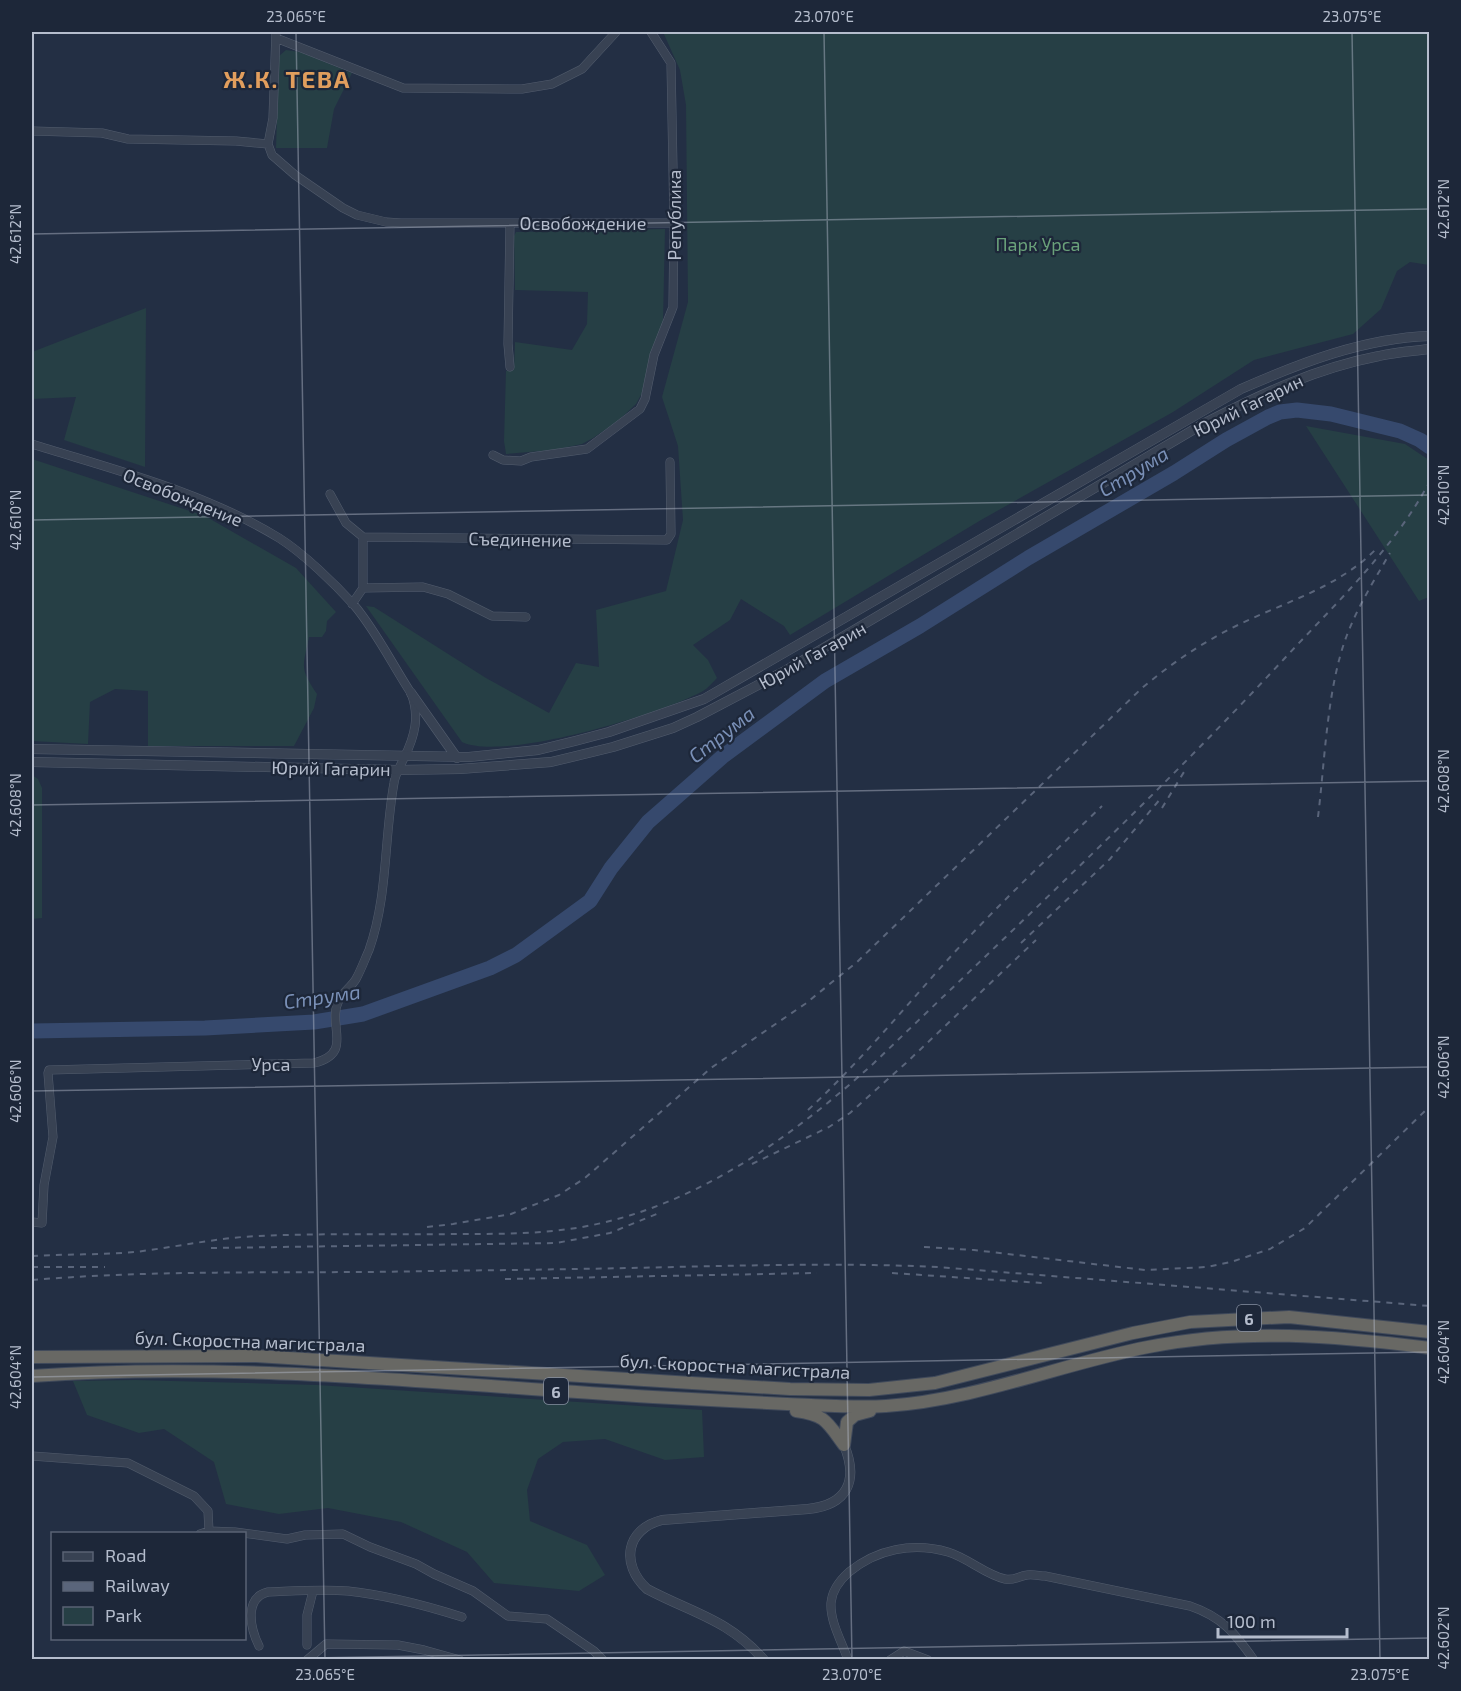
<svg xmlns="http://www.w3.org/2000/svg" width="1461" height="1691" font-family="'Exo 2',sans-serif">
	<rect width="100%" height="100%" fill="#232f44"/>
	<!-- green -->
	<path fill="#263f45" d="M663,32H1429V265L1410,262L1397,271L1381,309L1353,334L1254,360L1173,412L981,520L790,635L784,626L741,599L730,620L693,645L708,660L717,678C712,683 708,688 703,691C661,714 504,762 462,742L366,606L374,607L486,678L549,713L576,663L599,667L596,610L666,591L683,520L678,446L662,397L688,302L686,105L680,70Z
		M286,50L300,52L352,73L334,109L327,148H276L279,56Z
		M665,229L663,323L651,354L642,393L636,404L618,421L593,438L582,444L553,450L506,454L504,441L506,371L514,370L515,342L572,350L587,324L588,292L515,290L514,236L516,232Z
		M146,308L145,467L64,440L76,397L32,399V352Z
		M1306,426L1405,444L1429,460V597L1419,601Z
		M32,459L205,516L296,568L336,612L327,621L326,631L322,637H309C303,668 299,667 317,694L314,708L294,746H148V691L115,689L90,702L88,744L32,741Z
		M32,775L38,779L42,788V918L32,919Z
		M135,1380L317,1385L702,1410L704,1457L665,1460L605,1439L563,1442L538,1459L527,1490L530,1521L587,1545L605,1575L579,1591L494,1583L467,1552L401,1522L328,1508L279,1514L226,1504L214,1462L164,1429L139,1433L87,1415L73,1381Z"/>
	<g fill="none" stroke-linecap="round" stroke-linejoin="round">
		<!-- river -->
		<path stroke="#36496d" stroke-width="15" d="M32,1031L205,1028L314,1022L363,1014L490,968L516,955L590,901L611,868L648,822L722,757L825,681L920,626L1028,558L1174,473L1226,440L1268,417L1280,412L1297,410L1331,414L1400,431L1420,440L1430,447"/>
		<!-- minor casing -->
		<g stroke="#535d6e" stroke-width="9">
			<path id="minor" d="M276,32L273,118L268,144L272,155L295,175L343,208L357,215L386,222L401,223H674
				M276,38L403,88L522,89L552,84L582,69L616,32
				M32,131L102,133L128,139L236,141L268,144
				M510,223L508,344L510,367
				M32,444C115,470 204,492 279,538C303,553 335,584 354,605C376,631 392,664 411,693C420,716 415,736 404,758C400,767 395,774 394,783C384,838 388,897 369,950C365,959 361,970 356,979C352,986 343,992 339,1000C326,1025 355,1053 314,1063L49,1070L48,1073L53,1137L44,1185L42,1223L32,1222
				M493,455L503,460L521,461L531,457L587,449L640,409L645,399L654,355L673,307L674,223L671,63L651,32
				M330,494L346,523L363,537
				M363,588L423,587L448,594L492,616L526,617
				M352,604L363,588V537L667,540L671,534L670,462
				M32,1456L128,1463L194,1496L208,1511L209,1531
				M200,1534L209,1531L235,1532L287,1539L305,1535L343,1534L370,1547L416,1564L434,1574L473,1591L508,1616L547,1619L594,1651L603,1660
				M307,1645V1615L313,1591
				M259,1646C251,1630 243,1598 268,1592C295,1591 322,1589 348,1591C387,1595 424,1605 462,1617
				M307,1660L326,1644L398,1645L424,1650L460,1660
				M848,1660C842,1642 830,1622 831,1603C832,1590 840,1580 849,1572C877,1549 913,1542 948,1552C968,1558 986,1575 1005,1579C1014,1581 1019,1576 1027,1575C1033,1574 1040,1576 1045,1576L1190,1606C1222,1617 1234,1632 1254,1660
				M890,1660L904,1651L928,1660"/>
		</g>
		<!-- tertiary casing -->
		<g stroke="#535d6e" stroke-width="10">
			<path id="tertiary" d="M411,693L457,758
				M32,749L469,757L538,750L575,741L609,732L704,699L1241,389C1300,363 1364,338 1430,336
				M32,762L398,770L460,769L551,762L613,747L673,728L697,717L783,672L1203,424C1259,395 1316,368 1379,356C1395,352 1413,351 1430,349
				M764,1660C728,1619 692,1613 647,1589C620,1564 626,1529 662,1520L808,1509C847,1505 859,1481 844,1445"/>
		</g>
		<!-- trunk casing -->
		<g stroke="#404a5b" stroke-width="14">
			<path id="trunk" d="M32,1357L256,1356L790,1389L869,1390L935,1383L1133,1333L1190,1322L1289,1317L1430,1332
				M32,1376C238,1361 446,1385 653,1397C698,1399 742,1402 787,1404C820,1405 853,1408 886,1406C976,1400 1061,1364 1148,1347C1242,1328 1336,1336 1430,1348
				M796,1411C826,1415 827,1422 844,1445
				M844,1445L847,1422L855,1415L870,1411"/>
		</g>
		<!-- minor -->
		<use href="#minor" stroke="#384253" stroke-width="8"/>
		<!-- tertiary -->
		<use href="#tertiary" stroke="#384253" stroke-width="9"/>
		<!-- trunk -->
		<use href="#trunk" stroke="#686864" stroke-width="12"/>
		<!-- rail -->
		<path stroke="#5a657b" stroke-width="2" stroke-dasharray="6 6" stroke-linecap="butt" d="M1162,808L1187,767
			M1318,817C1325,760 1327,687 1347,635C1358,606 1375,579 1390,553
			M1021,943L1110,859L1161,798
			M808,1110C861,1061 904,1008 952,955C1000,903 1051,855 1102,806
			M752,1164L829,1127L850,1113L906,1063L1036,940
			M427,1227L453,1224L511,1214L559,1195L585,1178L711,1068L805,1004L857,962L1142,688C1172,663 1203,642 1238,625C1287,601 1340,587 1378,547
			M924,1247L974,1250L1145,1270L1207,1267L1231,1262L1270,1249L1305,1228L1430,1106
			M211,1248L556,1243L610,1233L659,1213
			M32,1256C66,1254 101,1255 135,1252C176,1247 216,1238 257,1236C324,1233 392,1235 460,1234C496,1234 533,1234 569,1229C686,1213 789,1140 874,1063C1012,930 1153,800 1284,659C1336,603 1393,550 1430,481
			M32,1267H105
			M892,1273L1042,1283
			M505,1279L817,1273
			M32,1280C165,1269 299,1274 432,1271C513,1270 593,1269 674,1267C762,1265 850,1263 938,1267L1430,1306"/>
	</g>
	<!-- ticks -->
	<path fill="none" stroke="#b5bdcd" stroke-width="1.5" stroke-opacity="0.45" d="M296,32L325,1660M824,32L852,1660M1352,32L1380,1660M32,234L1430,209M32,520L1430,495M32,805L1430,781M32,1091L1430,1067M32,1377L1430,1352M203,1660L1430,1638"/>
	<g text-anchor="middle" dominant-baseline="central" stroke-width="4.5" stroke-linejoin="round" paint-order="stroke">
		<!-- shield labels -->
		<g fill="#1d2739" stroke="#8790a1" stroke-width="1.5">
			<rect x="1237" y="1305" width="24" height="26" rx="4.5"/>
			<rect x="544" y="1378" width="24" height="26" rx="4.5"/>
		</g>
		<g font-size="16" font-weight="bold" fill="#b5bdcd">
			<text x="1249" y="1318">6</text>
			<text x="556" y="1391">6</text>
		</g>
		<!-- street labels -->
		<g font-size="18" fill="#b5bdcd" stroke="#1d2739">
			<text transform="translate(674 215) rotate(-90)">Република</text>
			<text x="583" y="223">Освобождение</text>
			<text transform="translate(1248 405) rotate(-26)">Юрий Гагарин</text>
			<text transform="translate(183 497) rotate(22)">Освобождение</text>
			<text transform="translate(520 539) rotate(1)">Съединение</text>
			<text transform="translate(812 655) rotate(-29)">Юрий Гагарин</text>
			<text transform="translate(331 768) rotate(1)">Юрий Гагарин</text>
			<text x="271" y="1064">Урса</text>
			<text transform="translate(250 1341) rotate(2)">бул. Скоростна магистрала</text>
			<text transform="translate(735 1366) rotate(3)">бул. Скоростна магистрала</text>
		</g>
		<!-- park labels -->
		<g font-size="18" fill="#6aa17a" stroke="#1d2739">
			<text x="1038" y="244">Парк Урса</text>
		</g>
		<!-- water labels -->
		<g font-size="20" font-style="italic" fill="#7a90b7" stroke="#1d2739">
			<text transform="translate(1133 471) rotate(-31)">Струма</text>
			<text transform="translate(721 734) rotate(-38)">Струма</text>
			<text transform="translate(322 996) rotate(-8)">Струма</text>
		</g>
		<!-- district labels -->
		<g font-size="24" font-weight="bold" letter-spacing="1.5" fill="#e19e5d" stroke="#1d2739">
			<text x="287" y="78">Ж.К. ТЕВА</text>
		</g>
	</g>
	<!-- border -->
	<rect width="1461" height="1691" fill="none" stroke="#1d2739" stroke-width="66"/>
	<!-- legend -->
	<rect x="51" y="1532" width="195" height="108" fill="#1d2739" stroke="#5a6374" stroke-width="1.5"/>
	<rect x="63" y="1552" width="30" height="9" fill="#384253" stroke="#5a6374" stroke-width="1.5"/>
	<text x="105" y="1562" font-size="18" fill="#b5bdcd">Road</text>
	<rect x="63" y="1582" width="30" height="9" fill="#5a657b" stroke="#5a6374" stroke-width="1.5"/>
	<text x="105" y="1592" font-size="18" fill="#b5bdcd">Railway</text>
	<rect x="63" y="1607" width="30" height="18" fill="#263f45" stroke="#5a6374" stroke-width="1.5"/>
	<text x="105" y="1622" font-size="18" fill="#b5bdcd">Park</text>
	<!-- scale -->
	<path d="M1218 1628v9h129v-9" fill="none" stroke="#b5bdcd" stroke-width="3"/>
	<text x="1227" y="1628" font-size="18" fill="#b5bdcd" stroke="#1d2739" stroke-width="4.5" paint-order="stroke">100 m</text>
	<rect x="33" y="33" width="1395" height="1625" fill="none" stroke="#b5bdcd" stroke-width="2"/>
	<g font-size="15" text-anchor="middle" fill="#b5bdcd">
		<text x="296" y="22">23.065°E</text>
		<text x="824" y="22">23.070°E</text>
		<text x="1352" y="22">23.075°E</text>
		<text transform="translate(1444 209) rotate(-90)" y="5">42.612°N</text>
		<text transform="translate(16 234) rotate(-90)" y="5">42.612°N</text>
		<text transform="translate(1444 495) rotate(-90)" y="5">42.610°N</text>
		<text transform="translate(16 520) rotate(-90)" y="5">42.610°N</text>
		<text transform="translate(1444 781) rotate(-90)" y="5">42.608°N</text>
		<text transform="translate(16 805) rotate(-90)" y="5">42.608°N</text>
		<text transform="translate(1444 1067) rotate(-90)" y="5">42.606°N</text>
		<text transform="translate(16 1091) rotate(-90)" y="5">42.606°N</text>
		<text transform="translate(1444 1352) rotate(-90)" y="5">42.604°N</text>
		<text transform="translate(16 1377) rotate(-90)" y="5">42.604°N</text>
		<text transform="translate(1444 1638) rotate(-90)" y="5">42.602°N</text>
		<text x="325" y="1680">23.065°E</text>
		<text x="852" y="1680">23.070°E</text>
		<text x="1380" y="1680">23.075°E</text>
	</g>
</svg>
